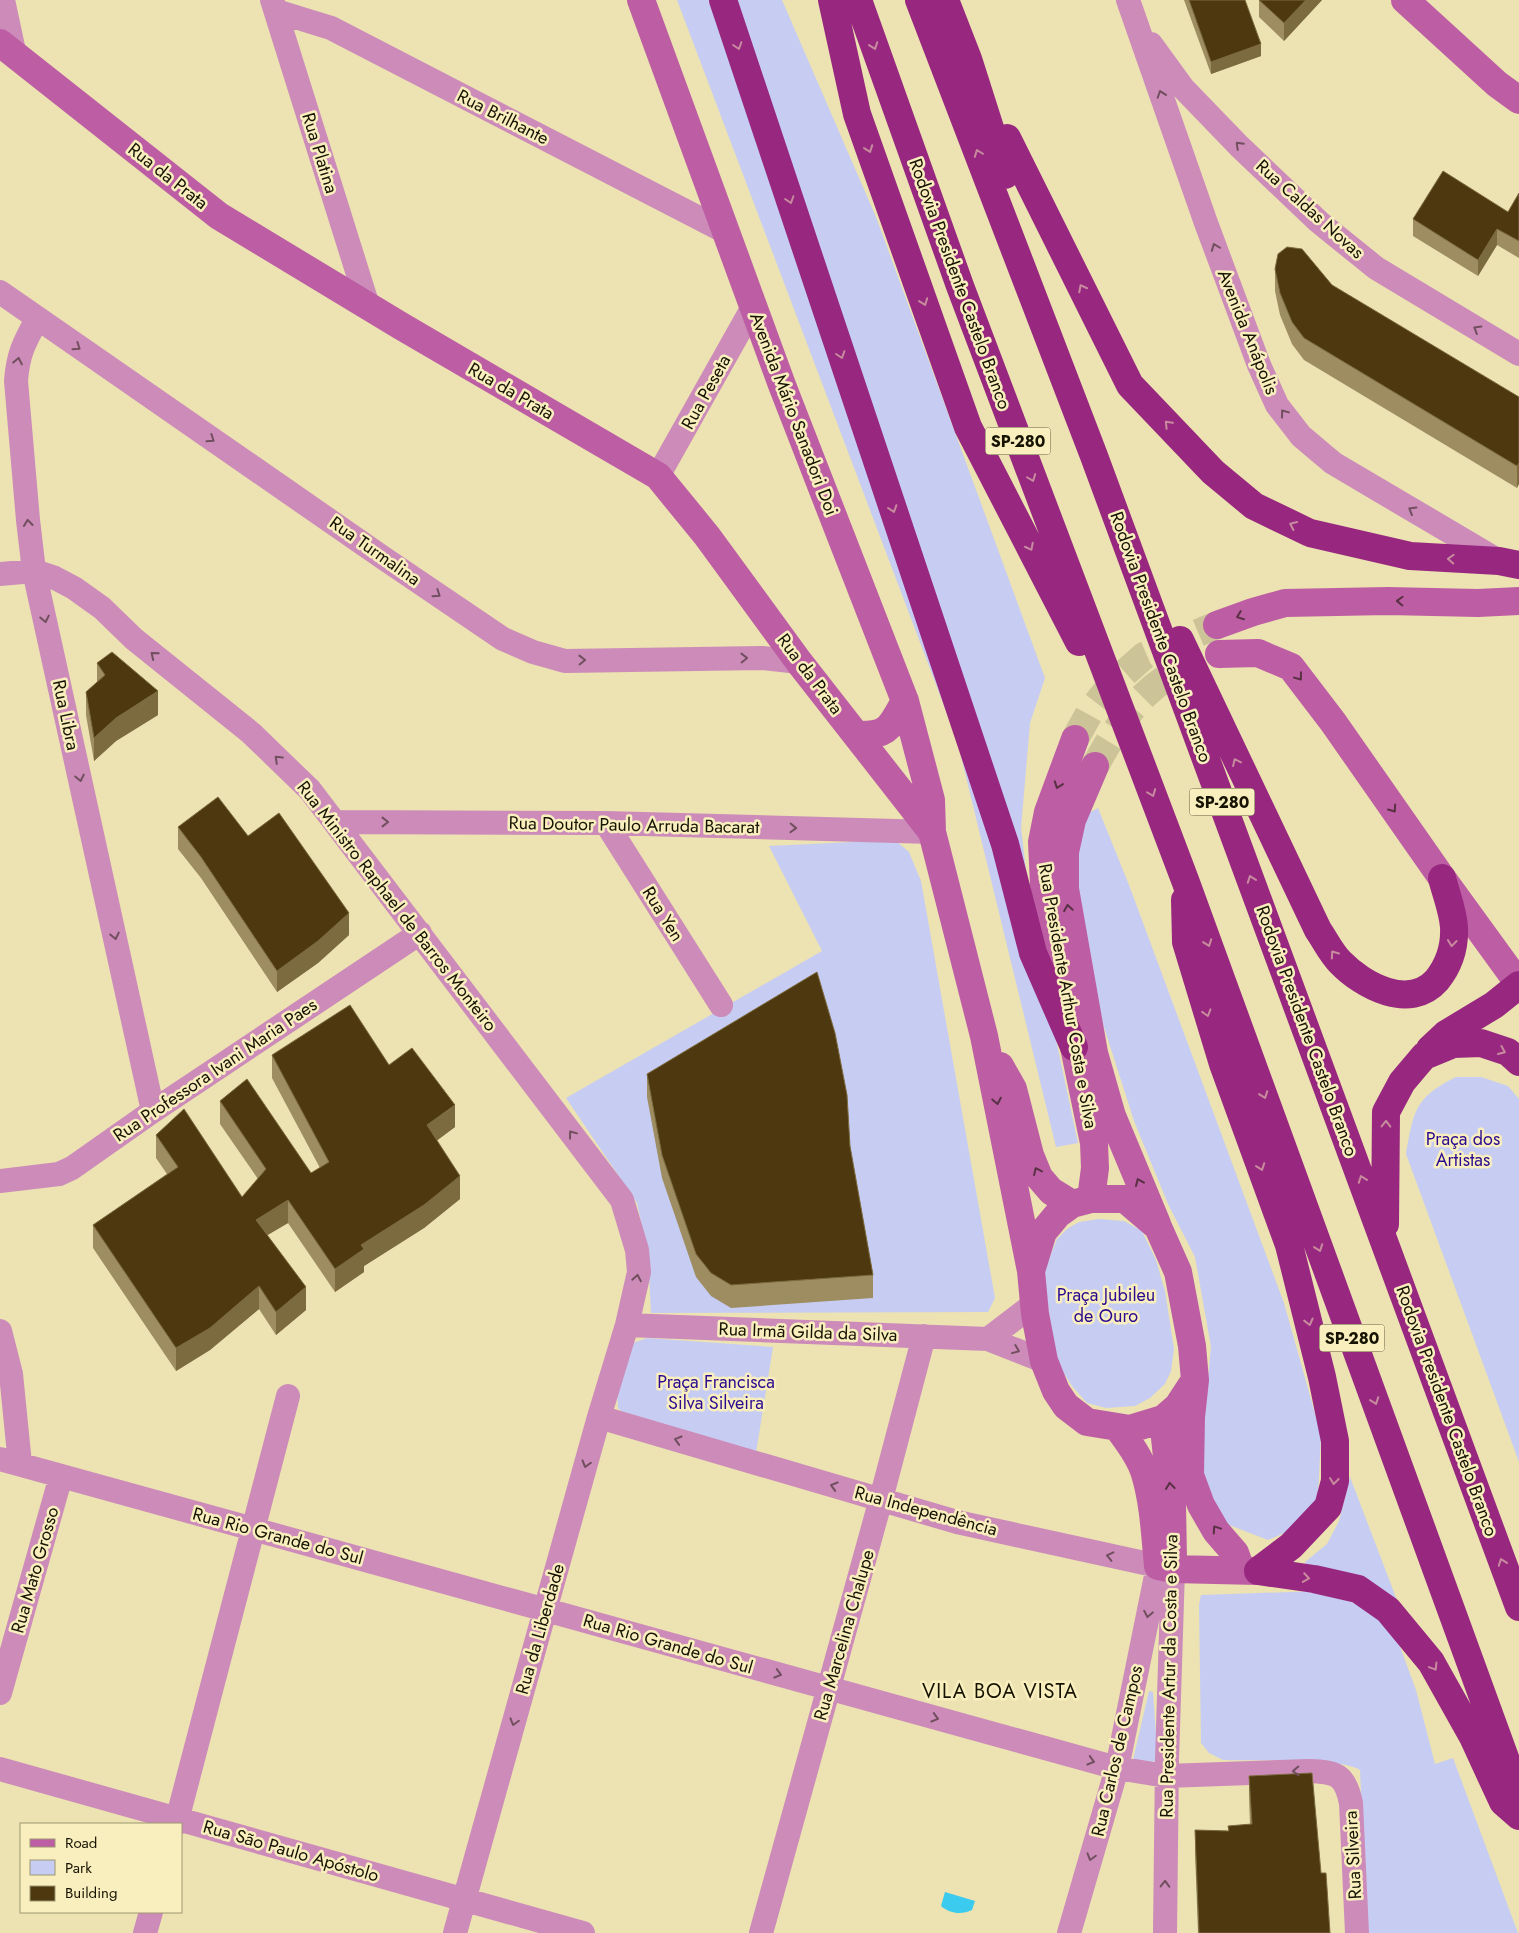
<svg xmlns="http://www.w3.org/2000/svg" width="1519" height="1933" font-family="Jost,sans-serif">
	<rect width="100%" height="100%" fill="#ece2b2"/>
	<!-- green -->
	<path fill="#c7cdf2" d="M677,0H782L876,217L1045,678L1030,723L1021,828L1034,936L1078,1143L1056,1147L957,740Z
		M1098,808L1129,885L1284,1303L1321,1435L1318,1497L1301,1526L1268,1540L1229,1525L1205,1496L1195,1459L1206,1400L1211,1347L1195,1257L1168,1204L1134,1121L1103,1024L1085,935L1073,859L1089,813Z
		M895,840L909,852L921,881L995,1298L988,1312L651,1313L648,1255L637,1203L566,1098L822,951L769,846Z
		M1456,1077H1481L1508,1086L1519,1099V1462L1406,1154C1414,1111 1414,1098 1456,1077Z
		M1099,1219L1124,1221L1142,1231L1156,1260L1165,1291L1174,1349L1171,1371L1165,1384L1150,1398L1135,1406L1106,1408L1087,1403L1072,1386L1061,1369L1054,1347L1043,1274L1057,1239L1067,1229L1079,1222Z
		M647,1338L773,1347L756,1453L630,1420L618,1408L617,1392L633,1343Z
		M1350,1477L1400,1608L1306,1566L1305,1562L1327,1544L1339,1521Z
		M1319,1591L1369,1608L1398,1641L1416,1690L1435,1764L1453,1758L1518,1933H1367L1360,1770C1340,1757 1251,1761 1223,1760L1209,1753L1201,1743L1199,1605L1201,1595Z
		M1149,1691L1153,1692L1158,1762L1133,1760Z"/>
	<!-- water -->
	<path fill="#3acbef" d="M945,1892L975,1901L972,1910C962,1915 950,1914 941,1906Z"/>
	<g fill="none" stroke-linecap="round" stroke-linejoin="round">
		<!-- secondary-tunnel -->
		<path stroke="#ccc398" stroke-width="28" stroke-dasharray="28 14" stroke-linecap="butt" d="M1075,739L1090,712L1111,685L1144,656L1217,625
			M1095,766C1113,733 1134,699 1166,678C1182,668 1202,661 1219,654"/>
		<!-- street -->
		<path stroke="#cc8bb9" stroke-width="24" d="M3,0L15,56
			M272,0L368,306
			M1128,0L1206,223L1259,365L1277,405L1301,436L1333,463L1499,561
			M276,11L331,28L726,232
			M1151,44L1183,88L1239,146L1319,222L1376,268L1519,354
			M0,292L382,557L503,639L533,652L565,661L762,658L799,662
			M37,319C24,343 18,354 16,381L28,520L34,571L153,1111
			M658,476L753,307
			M0,574L34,571L55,578L74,588L102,608L134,639L251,733L310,790L622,1200L637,1250L639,1272L627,1325L599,1417L455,1933
			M337,822L606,823L932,832
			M606,823L721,1005
			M0,1181L59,1174L72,1168L153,1111L420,933
			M627,1325L988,1339L1044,1361
			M0,1331L11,1374L20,1464
			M988,1339L1034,1304
			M599,1417L957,1522L1158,1566L1117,1768L1069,1933
			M0,1459L1117,1768L1166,1776L1309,1771C1336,1772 1345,1774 1351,1803L1357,1933
			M0,1693L61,1476
			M0,1769L583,1933
			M176,1824L288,1396
			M145,1933L151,1912
			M761,1933L881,1499L924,1336
			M1165,1933L1167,1760L1173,1569"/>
		<!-- secondary -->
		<path stroke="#bd5ea4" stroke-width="28" d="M641,0L782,385L905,701L931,800L932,832L984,1036L1031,1271
			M1405,0L1497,84L1519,100
			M0,43L219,216L401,326L658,476L707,536L799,662L932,832
			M1217,625L1253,612L1285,603L1388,601L1478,603L1519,601
			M1219,654L1258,653L1291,667L1333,722L1442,878L1519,984
			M857,735C889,736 890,727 905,701
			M1095,766L1072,820L1065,852V889L1094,1053L1112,1116L1157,1224
			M1061,978L1044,884L1042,842L1048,812L1075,739
			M1070,1028L1094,1143L1095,1168L1091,1199
			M1000,1066L1013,1089L1030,1155L1039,1177L1051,1191L1072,1204
			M1195,1380L1178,1406L1163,1419L1130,1429L1087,1422L1066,1406L1056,1391L1044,1361L1035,1314L1031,1271L1043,1232L1058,1214L1072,1204L1091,1199H1125L1158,1227L1178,1272L1192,1346L1195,1380L1191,1417L1190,1475L1201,1505L1216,1531L1235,1553L1241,1570
			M1163,1419L1172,1504L1173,1560
			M1118,1428C1128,1442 1140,1457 1145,1474C1154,1504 1155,1536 1158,1566L1173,1569L1258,1571"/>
		<!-- highway -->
		<path stroke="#98277f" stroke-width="28" d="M723,0L1005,844L1033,953L1074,1047
			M832,0L857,114L968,427L1079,642
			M858,0L960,286L1185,880L1519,1796
			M919,0L1094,456L1519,1607
			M945,0L968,59L1005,175
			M1007,138L1130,385L1213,472L1254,506L1310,533L1410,556L1499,561L1519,565
			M1180,640L1318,930C1325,940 1331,953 1340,962C1363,986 1410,1011 1437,980C1449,965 1455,947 1454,927C1453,911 1446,894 1442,878
			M1185,900L1186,942L1223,1064L1289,1245L1322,1377L1335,1441V1481L1328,1507L1291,1546L1258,1571
			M1430,1049L1446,1034L1494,1005L1519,985
			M1385,1224L1386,1112L1402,1082L1424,1056L1453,1044L1481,1043L1508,1052L1519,1062
			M1258,1571L1314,1579L1358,1589L1388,1610L1431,1662L1473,1737L1503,1802L1519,1816"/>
	</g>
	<!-- wall -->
	<path fill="#9d8d60" d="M1184,0H1245L1261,56L1211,74Z
		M1259,0H1322L1284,41L1259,17Z
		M1519,193V258L1497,245L1478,276L1413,236V219L1508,212Z
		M1275,269L1332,285L1519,397L1517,488L1304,360L1292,344L1280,315L1275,291Z
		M97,663L158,715L116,741L94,761L86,715V692L97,682Z
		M178,827L248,836L349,935L318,963L277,992L201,878L178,849Z
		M272,1055L389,1065L455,1127L437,1140L460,1199L424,1228L364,1266V1272L335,1292L288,1223L267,1235L306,1310L276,1335L259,1309L210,1350L176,1371L93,1248V1225L167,1174L156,1158V1135L242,1197L258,1179L220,1124V1101L311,1173L320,1168L272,1078Z
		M647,1074L850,1146L873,1275V1298L731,1308L711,1296L696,1277L662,1178L647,1097Z
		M1249,1776L1321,1873L1330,1933H1198L1195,1852V1830L1228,1831V1826L1250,1824L1249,1798Z"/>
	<!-- shaded-wall -->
	<path fill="#7d6b40" d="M1306,0H1322L1284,41V23Z
		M1261,44V56L1211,74V62Z
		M1497,229V245L1478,276V260Z
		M1519,463V484L1517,488V466Z
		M158,691V715L116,741L94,761V738L116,718Z
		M349,913V935L318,963L277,992V971Z
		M455,1105V1127L427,1148V1125Z
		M460,1176V1199L424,1228L364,1266V1272L335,1292V1269L361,1245Z
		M288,1200V1223L256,1242V1220Z
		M259,1286V1309L210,1350L176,1371V1348Z
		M306,1287V1310L276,1335V1312Z"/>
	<!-- building -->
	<path fill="#4e380f" stroke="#7d6b40" d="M1189,0H1245L1261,44L1211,62Z
		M1259,0H1306L1284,23Z
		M1443,171L1508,212L1519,193V241L1497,229L1478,260L1413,219Z
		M1287,247L1302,249L1332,285L1519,397V463L1517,466L1304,338L1292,322L1280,293L1275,269L1278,254Z
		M112,652L158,691L116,718L94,738L86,692L105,675L97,663Z
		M218,797L248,836L279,813L349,913L318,941L277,971L201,857L178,827Z
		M817,972L835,1033L847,1095L850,1146L873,1275L731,1285L711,1273L696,1254L662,1155L647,1074Z
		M350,1005L389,1065L412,1048L455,1105L427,1125L460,1176L424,1205L361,1245L364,1249L335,1269L288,1200L256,1220L306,1287L276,1312L259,1286L210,1328L176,1348L93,1225L178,1167L156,1135L184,1109L242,1197L266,1169L220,1101L247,1079L311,1173L329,1162L272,1055Z
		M1312,1773L1321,1873H1326L1330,1933H1199L1195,1830L1229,1831L1228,1826L1252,1824L1249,1776Z"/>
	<!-- one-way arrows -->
	<defs><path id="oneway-chevron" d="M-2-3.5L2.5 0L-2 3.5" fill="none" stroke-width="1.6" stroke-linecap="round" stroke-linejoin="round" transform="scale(1.25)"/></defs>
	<g stroke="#c88b9e">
		<use href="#oneway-chevron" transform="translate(738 46) rotate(72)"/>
		<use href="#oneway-chevron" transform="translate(874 46) rotate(70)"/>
		<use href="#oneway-chevron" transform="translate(869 149) rotate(70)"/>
		<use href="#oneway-chevron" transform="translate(978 153) rotate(-111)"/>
		<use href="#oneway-chevron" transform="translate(790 200) rotate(72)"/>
		<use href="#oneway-chevron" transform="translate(1082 288) rotate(-117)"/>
		<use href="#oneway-chevron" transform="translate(924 302) rotate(70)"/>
		<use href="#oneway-chevron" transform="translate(841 355) rotate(72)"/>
		<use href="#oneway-chevron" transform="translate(1168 424) rotate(-134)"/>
		<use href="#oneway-chevron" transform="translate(1032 478) rotate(69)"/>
		<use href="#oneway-chevron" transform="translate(893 509) rotate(72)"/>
		<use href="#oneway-chevron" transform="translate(1293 525) rotate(-155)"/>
		<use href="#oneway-chevron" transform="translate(1030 547) rotate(63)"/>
		<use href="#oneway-chevron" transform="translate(1451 559) rotate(-177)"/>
		<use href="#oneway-chevron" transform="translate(1236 762) rotate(-115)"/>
		<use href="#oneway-chevron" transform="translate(1152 793) rotate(69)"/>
		<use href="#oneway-chevron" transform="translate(1251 879) rotate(-110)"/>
		<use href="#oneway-chevron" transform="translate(1208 943) rotate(70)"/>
		<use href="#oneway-chevron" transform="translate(1452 943) rotate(96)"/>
		<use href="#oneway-chevron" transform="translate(1334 954) rotate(-125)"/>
		<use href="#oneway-chevron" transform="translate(1207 1013) rotate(73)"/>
		<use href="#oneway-chevron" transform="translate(1502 1051) rotate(23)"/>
		<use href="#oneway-chevron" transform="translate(1264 1095) rotate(70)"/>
		<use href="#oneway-chevron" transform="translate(1386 1124) rotate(-89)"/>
		<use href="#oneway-chevron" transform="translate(1261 1167) rotate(70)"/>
		<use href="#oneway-chevron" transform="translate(1362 1179) rotate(-110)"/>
		<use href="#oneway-chevron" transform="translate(1319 1248) rotate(70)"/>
		<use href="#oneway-chevron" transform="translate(1309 1322) rotate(76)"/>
		<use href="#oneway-chevron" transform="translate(1375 1401) rotate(70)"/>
		<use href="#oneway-chevron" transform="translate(1334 1481) rotate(97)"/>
		<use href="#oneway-chevron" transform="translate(1502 1562) rotate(-110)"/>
		<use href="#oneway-chevron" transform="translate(1306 1578) rotate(9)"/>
		<use href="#oneway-chevron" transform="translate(1434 1667) rotate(59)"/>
	</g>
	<g stroke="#714f5e">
		<use href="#oneway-chevron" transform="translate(1161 94) rotate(-109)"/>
		<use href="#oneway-chevron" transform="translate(1239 145) rotate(-135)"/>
		<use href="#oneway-chevron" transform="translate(1215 247) rotate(-111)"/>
		<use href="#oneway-chevron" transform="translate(1477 329) rotate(-149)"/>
		<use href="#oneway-chevron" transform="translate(77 347) rotate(34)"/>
		<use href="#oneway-chevron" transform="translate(18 361) rotate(-79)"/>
		<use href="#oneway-chevron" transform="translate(1284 413) rotate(-127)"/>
		<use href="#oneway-chevron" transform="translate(211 439) rotate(34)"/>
		<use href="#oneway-chevron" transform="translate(1412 510) rotate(-149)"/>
		<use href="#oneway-chevron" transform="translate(28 523) rotate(-96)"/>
		<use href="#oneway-chevron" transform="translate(437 594) rotate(34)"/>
		<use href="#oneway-chevron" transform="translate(45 619) rotate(78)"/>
		<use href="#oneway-chevron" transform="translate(154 655) rotate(-141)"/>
		<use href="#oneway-chevron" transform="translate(744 658) rotate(-1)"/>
		<use href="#oneway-chevron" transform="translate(582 660) rotate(-1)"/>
		<use href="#oneway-chevron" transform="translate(278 759) rotate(-136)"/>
		<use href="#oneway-chevron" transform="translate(80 778) rotate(78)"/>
		<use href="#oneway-chevron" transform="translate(385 822)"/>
		<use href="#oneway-chevron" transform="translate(793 828) rotate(2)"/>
		<use href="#oneway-chevron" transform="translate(115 936) rotate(78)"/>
		<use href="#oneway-chevron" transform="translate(572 1134) rotate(-127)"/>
		<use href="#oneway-chevron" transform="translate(637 1278) rotate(-80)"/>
		<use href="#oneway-chevron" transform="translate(1016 1350) rotate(22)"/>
		<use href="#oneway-chevron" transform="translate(678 1440) rotate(-164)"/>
		<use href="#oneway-chevron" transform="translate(586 1464) rotate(106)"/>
		<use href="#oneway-chevron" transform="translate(834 1486) rotate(-164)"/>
		<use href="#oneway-chevron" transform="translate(1110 1556) rotate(-167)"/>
		<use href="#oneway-chevron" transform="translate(1148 1614) rotate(101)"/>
		<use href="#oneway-chevron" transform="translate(778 1674) rotate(16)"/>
		<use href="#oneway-chevron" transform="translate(935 1718) rotate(16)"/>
		<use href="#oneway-chevron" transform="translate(514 1722) rotate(106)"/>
		<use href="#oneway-chevron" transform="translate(1091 1761) rotate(16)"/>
		<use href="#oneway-chevron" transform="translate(1296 1771) rotate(178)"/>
		<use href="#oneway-chevron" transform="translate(1091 1857) rotate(106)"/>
		<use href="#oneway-chevron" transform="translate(1165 1884) rotate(-89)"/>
	</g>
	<g stroke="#593143">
		<use href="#oneway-chevron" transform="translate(1400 601) rotate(-178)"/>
		<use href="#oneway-chevron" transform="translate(1240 616) rotate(159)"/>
		<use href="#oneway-chevron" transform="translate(1299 677) rotate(53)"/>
		<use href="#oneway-chevron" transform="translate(1058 785) rotate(110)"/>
		<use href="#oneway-chevron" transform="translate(1393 809) rotate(55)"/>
		<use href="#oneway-chevron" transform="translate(1068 908) rotate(-99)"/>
		<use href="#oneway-chevron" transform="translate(997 1101) rotate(79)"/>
		<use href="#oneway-chevron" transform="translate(1037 1171) rotate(-115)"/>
		<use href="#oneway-chevron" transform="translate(1139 1182) rotate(-113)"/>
		<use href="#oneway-chevron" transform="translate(1170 1486) rotate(-96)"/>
		<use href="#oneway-chevron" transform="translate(1216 1529) rotate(-124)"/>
	</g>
	<g text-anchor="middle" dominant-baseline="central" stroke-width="5" stroke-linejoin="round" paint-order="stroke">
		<!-- shield labels -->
		<g fill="#f9efbe" stroke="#5a553a" stroke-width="1">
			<rect x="985.5" y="427.5" width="65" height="27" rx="4"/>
			<rect x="1189.5" y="788.5" width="65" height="27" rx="4"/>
			<rect x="1319.5" y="1324.5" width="65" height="27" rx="4"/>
		</g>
		<g font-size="16" font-weight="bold" fill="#161302">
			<text x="1018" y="441">SP-280</text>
			<text x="1222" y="802">SP-280</text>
			<text x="1352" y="1338">SP-280</text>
		</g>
		<!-- street labels -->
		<g font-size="18" fill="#161302" stroke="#f9efbe">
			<text transform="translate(503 117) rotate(27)">Rua Brilhante</text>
			<text transform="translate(320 153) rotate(73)">Rua Platina</text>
			<text transform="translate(168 176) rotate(38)">Rua da Prata</text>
			<text transform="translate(1310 209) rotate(42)">Rua Caldas Novas</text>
			<text transform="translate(960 284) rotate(70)">Rodovia Presidente Castelo Branco</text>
			<text transform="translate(1248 332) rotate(68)">Avenida Anápolis</text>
			<text transform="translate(511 391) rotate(30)">Rua da Prata</text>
			<text transform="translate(706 392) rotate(-61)">Rua Peseta</text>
			<text transform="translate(794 414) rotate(69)">Avenida Mário Sanadori Doi</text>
			<text transform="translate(375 551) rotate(35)">Rua Turmalina</text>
			<text transform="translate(1161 637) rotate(70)">Rodovia Presidente Castelo Branco</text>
			<text transform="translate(810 674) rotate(53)">Rua da Prata</text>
			<text transform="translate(66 715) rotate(78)">Rua Libra</text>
			<text transform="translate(634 825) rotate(1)">Rua Doutor Paulo Arruda Bacarat</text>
			<text transform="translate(397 906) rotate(52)">Rua Ministro Raphael de Barros Monteiro</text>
			<text transform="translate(663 914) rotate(58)">Rua Yen</text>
			<text transform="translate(1068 996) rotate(80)">Rua Presidente Arthur Costa e Silva</text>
			<text transform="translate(1307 1031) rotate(70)">Rodovia Presidente Castelo Branco</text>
			<text transform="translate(215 1070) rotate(-34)">Rua Professora Ivani Maria Paes</text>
			<text transform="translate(808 1332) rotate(2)">Rua Irmã Gilda da Silva</text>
			<text transform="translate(1447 1411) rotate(70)">Rodovia Presidente Castelo Branco</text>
			<text transform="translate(926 1511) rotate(15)">Rua Independência</text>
			<text transform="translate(278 1536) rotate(15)">Rua Rio Grande do Sul</text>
			<text transform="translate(35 1570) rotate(-74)">Rua Mato Grosso</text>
			<text transform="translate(540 1629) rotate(-74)">Rua da Liberdade</text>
			<text transform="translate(844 1635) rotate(-74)">Rua Marcelina Chalupe</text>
			<text transform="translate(668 1644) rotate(16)">Rua Rio Grande do Sul</text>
			<text transform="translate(1169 1676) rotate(-89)">Rua Presidente Artur da Costa e Silva</text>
			<text transform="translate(1117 1751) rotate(-77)">Rua Carlos de Campos</text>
			<text transform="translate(291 1851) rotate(16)">Rua São Paulo Apóstolo</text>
			<text transform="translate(1353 1855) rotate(-93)">Rua Silveira</text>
		</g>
		<!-- park labels -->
		<g font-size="18" fill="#2a0a90" stroke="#f9efbe">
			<text x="1463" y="1139">Praça dos<tspan x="1463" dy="21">Artistas</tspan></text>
			<text x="1106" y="1295">Praça Jubileu<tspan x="1106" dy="21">de Ouro</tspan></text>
			<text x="716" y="1382">Praça Francisca<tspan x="716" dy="21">Silva Silveira</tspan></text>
		</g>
		<!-- quarter labels -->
		<g font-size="20" letter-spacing="1" fill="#161302" stroke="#f9efbe">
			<text x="1000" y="1691">VILA BOA VISTA</text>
		</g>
	</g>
	<!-- legend -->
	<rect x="20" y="1823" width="162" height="90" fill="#f9efbe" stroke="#9e9773"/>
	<rect x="30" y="1839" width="25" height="8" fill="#bd5ea4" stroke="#9e9773"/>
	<text x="65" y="1848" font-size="15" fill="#161302">Road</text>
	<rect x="30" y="1860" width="25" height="15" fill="#c7cdf2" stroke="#9e9773"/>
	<text x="65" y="1873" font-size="15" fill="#161302">Park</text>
	<rect x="30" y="1886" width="25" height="15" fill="#4e380f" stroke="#9e9773"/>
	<text x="65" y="1898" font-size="15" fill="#161302">Building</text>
</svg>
